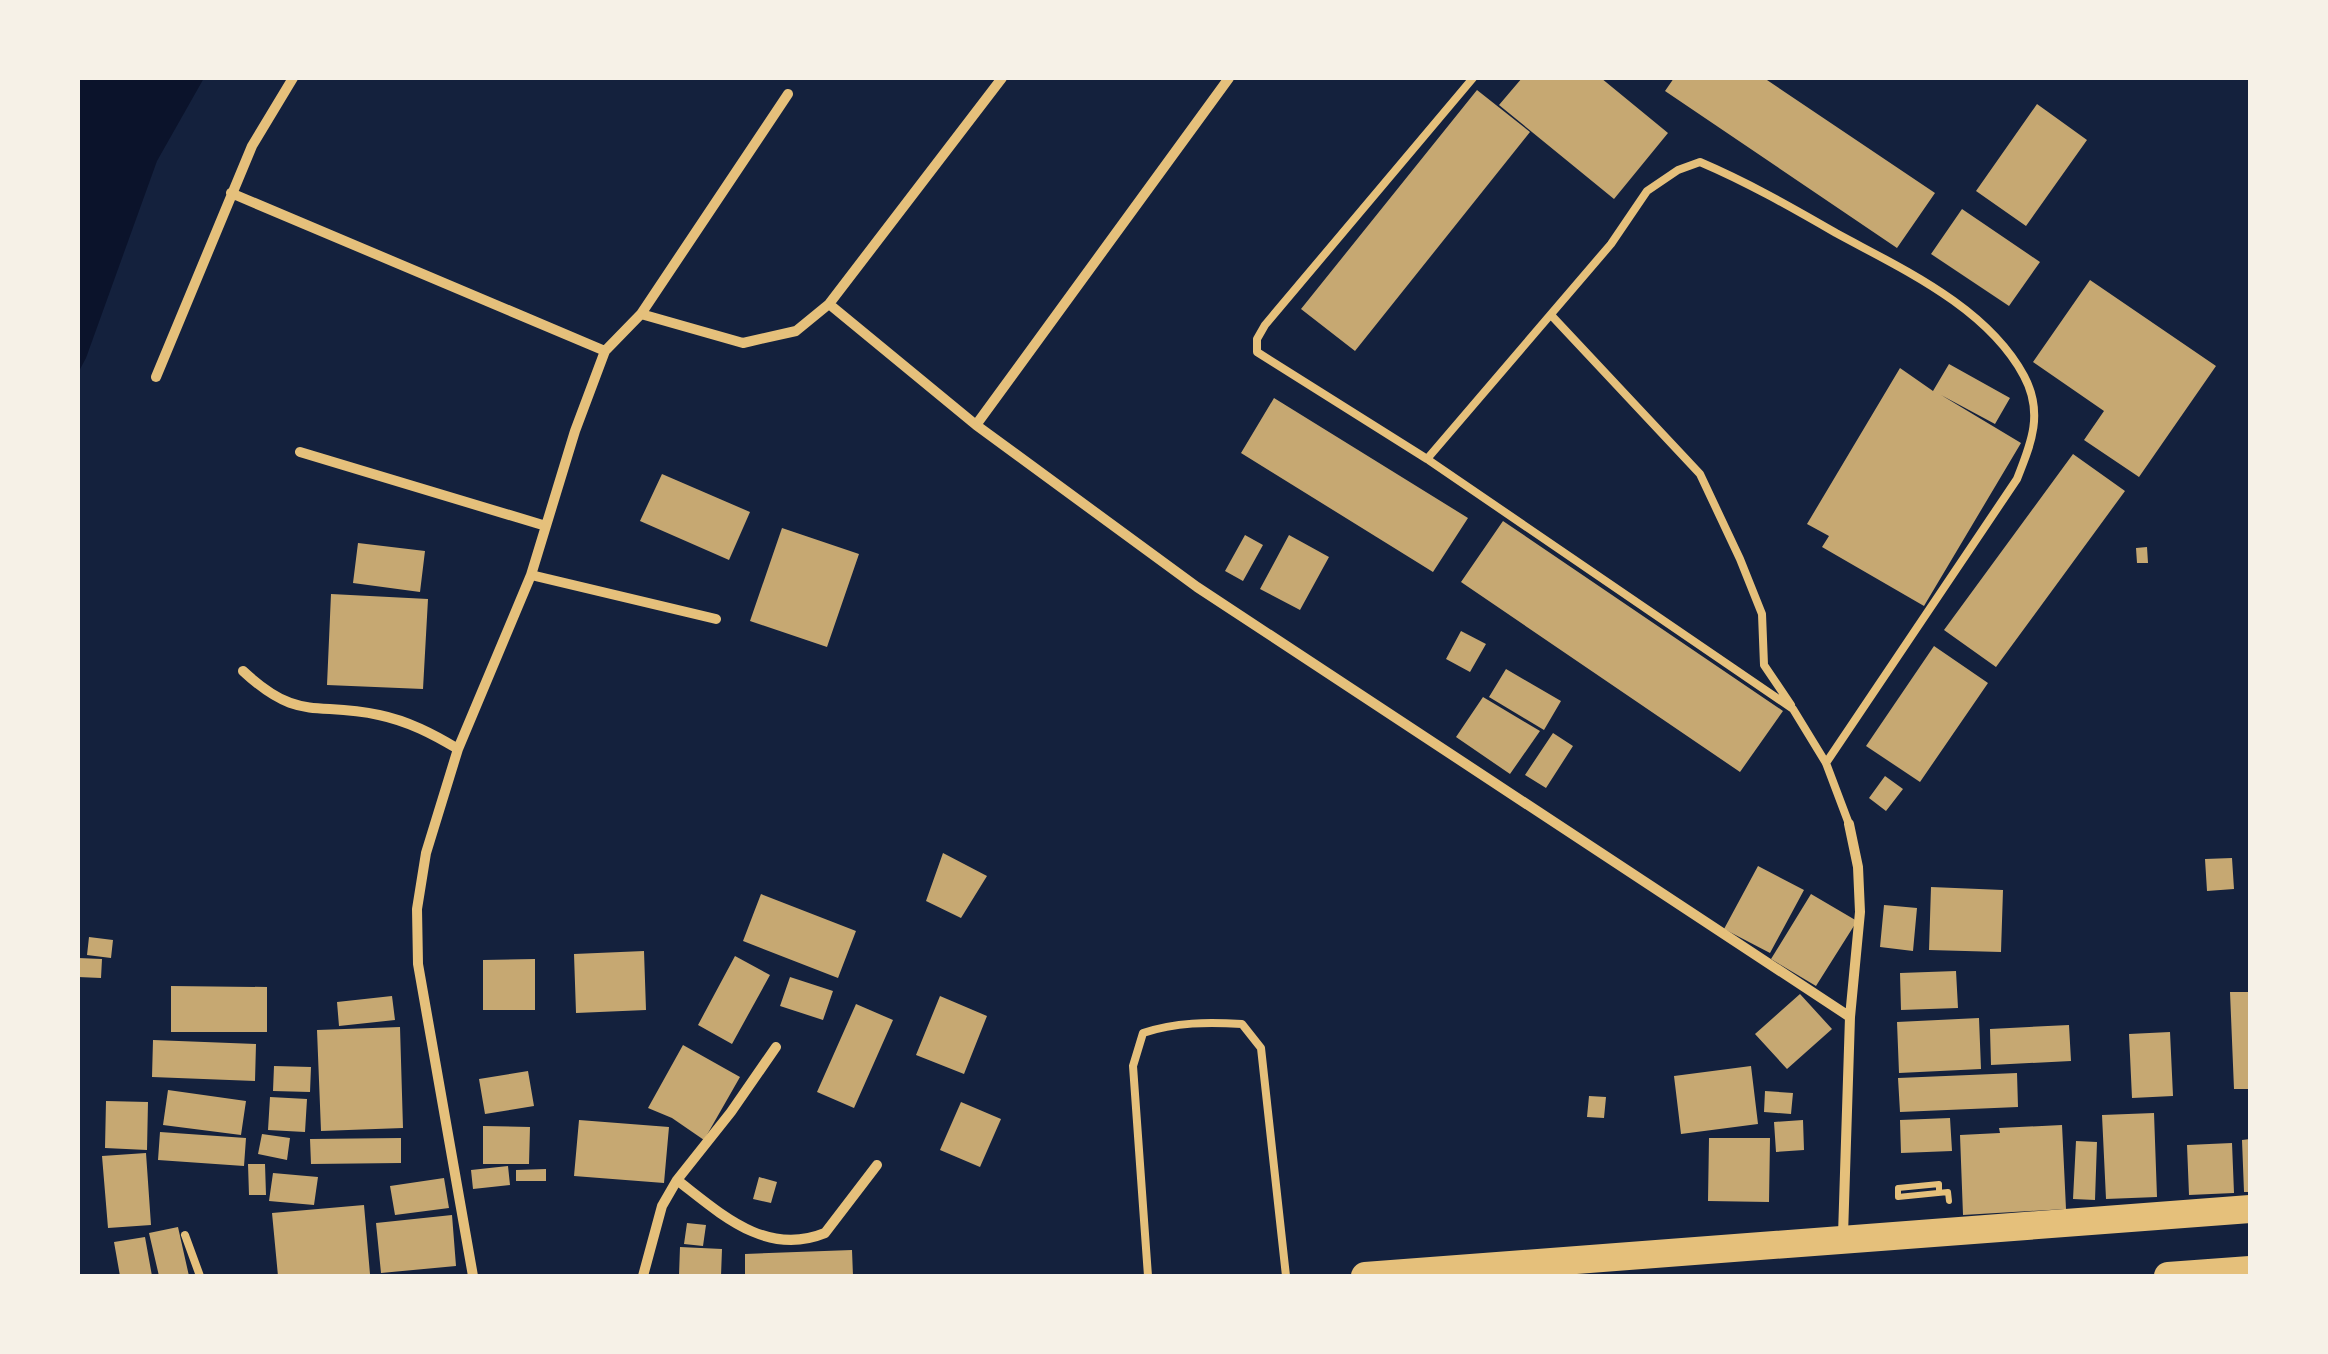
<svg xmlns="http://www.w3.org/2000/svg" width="2328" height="1354" font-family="'IBM Plex Sans',sans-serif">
	<rect width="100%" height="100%" fill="#14213d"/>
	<!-- water -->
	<path fill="#0b132b" d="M78,78H204L157,161L86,358L78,373Z"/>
	<!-- building -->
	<path fill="#c6a872" d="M1522,78H1601L1668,133L1614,199L1499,105Z
		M1674,78H1764L1935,193L1897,248L1665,91Z
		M1477,90L1530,132L1355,351L1301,309Z
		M2037,104L2087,140L2026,226L1976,191Z
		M1962,209L2040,262L2009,306L1931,254Z
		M2090,280L2216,366L2139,477L2084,440L2104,411L2033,362Z
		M1949,364L2010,398L1995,424L1941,395L2021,443L1924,606L1822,547L1829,536L1807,524L1900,368L1933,391Z
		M1274,398L1468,518L1433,572L1241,453Z
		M2073,454L2125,491L1996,667L1944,630Z
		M662,474L750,512L729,560L640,521Z
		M1503,521L1783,711L1740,772L1461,582Z
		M782,528L859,554L827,647L750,621Z
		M1245,535L1263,545L1243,581L1225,571Z
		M1289,535L1329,557L1300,610L1260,589Z
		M358,543L425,551L420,592L353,583Z
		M2147,547L2148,563H2137L2136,548Z
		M331,594L428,599L423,689L327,685Z
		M1461,631L1486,644L1470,672L1446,659Z
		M1934,646L1988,683L1920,782L1866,746Z
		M1506,669L1561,701L1544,730L1489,697Z
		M1483,697L1540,731L1510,774L1456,737Z
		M1553,733L1573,746L1546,788L1525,775Z
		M1885,776L1903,789L1886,811L1869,798Z
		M943,853L987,876L961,918L926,901Z
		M2232,858L2234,889L2207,891L2205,859Z
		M1758,866L1804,890L1770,953L1724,929Z
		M1931,887L2003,890L2001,952L1929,950Z
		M761,894L856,931L838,978L743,941Z
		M1811,894L1857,921L1816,986L1771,959Z
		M1884,905L1917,908L1913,951L1880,947Z
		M89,937L113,940L111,958L87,955Z
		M644,951L646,1010L576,1013L574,954Z
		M735,956L770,975L732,1044L698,1025Z
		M78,958L102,959L101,978L78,977Z
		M535,959V1010H483V960Z
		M1956,971L1958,1008L1901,1010L1900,973Z
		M790,977L833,991L823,1020L780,1006Z
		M171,986L267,987V1032H171Z
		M2230,992H2250V1089H2234Z
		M1800,994L1832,1029L1787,1069L1755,1034Z
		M392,996L395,1020L339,1026L337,1002Z
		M940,996L987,1016L964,1074L916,1055Z
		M856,1004L893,1020L854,1108L817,1092Z
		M1979,1018L1981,1069L1899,1073L1897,1022Z
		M2069,1025L2071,1061L1991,1065L1990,1029Z
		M400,1027L403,1128L321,1131L317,1030Z
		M2170,1032L2173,1096L2132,1098L2129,1034Z
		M153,1040L256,1044L255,1081L152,1077Z
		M683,1045L740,1077L704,1140L672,1118L648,1108Z
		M274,1066L311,1067L310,1092L273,1091Z
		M1751,1066L1758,1124L1681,1134L1674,1076Z
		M528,1071L534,1106L485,1114L479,1079Z
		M2017,1073L2018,1107L1900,1112L1898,1078Z
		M168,1090L246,1101L241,1135L163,1125Z
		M1765,1091L1793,1093L1791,1114L1764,1112Z
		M1589,1096L1606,1097L1604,1118L1587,1117Z
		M270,1097L307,1099L305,1132L268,1130Z
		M106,1101L148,1102L147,1150L105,1148Z
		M961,1102L1001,1119L980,1167L940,1150Z
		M2154,1113L2157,1197L2106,1199L2102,1115Z
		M1950,1118L1952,1151L1901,1153L1900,1120Z
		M579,1120L669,1127L664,1183L574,1176Z
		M1803,1120L1804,1150L1776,1152L1774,1122Z
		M2062,1125L2066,1209L1963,1215L1960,1135L2000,1133L1999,1128Z
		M483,1126L530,1127L529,1164H483Z
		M160,1132L246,1138L244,1166L158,1160Z
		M262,1134L290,1138L287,1160L258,1154Z
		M401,1138V1163L311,1164L310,1139Z
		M1709,1138H1770L1769,1202L1708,1201Z
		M2250,1139V1192H2244L2242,1140Z
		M2076,1141L2097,1142L2095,1200L2073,1199Z
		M2232,1143L2234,1193L2189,1195L2187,1145Z
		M146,1153L151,1225L108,1228L102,1156Z
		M248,1164H265L266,1195H249Z
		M508,1166L510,1185L473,1189L471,1170Z
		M546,1169V1181H516V1170Z
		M273,1173L318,1177L314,1205L269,1201Z
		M759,1177L777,1182L771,1203L753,1199Z
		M444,1178L449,1208L395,1215L390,1186Z
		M364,1205L370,1274L278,1276L272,1213Z
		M452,1215L456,1266L381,1273L376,1223Z
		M687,1223L706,1225L703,1246L684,1244Z
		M178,1227L189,1276H159L149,1233Z
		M145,1237L152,1276H120L114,1242Z
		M680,1247L722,1249L721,1276H679Z
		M852,1250L853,1276H745V1254Z"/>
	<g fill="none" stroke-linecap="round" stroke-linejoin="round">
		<!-- path -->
		<path stroke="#e5c07b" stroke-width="6" d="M1898,1197L1948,1192L1949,1201
			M1898,1197V1188L1939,1184V1193"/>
		<!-- service -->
		<path stroke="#e5c07b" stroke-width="8" d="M1473,78L1265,325L1257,339V352L1427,459L1793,709L1826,763L1849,824
			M1551,315L1700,474L1740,559L1762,614L1764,665L1791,705
			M1427,459L1611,244L1647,191L1678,170L1700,162C1747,182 1791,207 1836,233C1902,269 1987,307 2024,376C2044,413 2031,444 2017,479L1826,763
			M185,1235L200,1276
			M1148,1276L1133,1066L1143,1033C1176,1022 1208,1022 1242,1024L1261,1048L1286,1276"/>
		<!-- minor -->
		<path stroke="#e5c07b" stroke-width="10" d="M231,193L605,351
			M829,304L1002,78
			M641,314L743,343L796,331L829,304L976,425L1197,587L1850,1017
			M156,377L252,146L293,78
			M976,425L1229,78
			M300,452L546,526
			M531,575L716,619
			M243,671C299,723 315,701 379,715C408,721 433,734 458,749
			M677,1180C721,1214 766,1257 825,1233L877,1165
			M1843,1235L1850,1017L1860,912L1858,867L1849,824
			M473,1276L418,964L417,909L426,853L458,749L531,575L575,431L605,351L641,314L788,94
			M643,1276L662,1206L677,1180L731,1112L776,1047"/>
		<!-- trunk -->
		<path stroke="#e5c07b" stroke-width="28" d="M1365,1276L2250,1209
			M2168,1276L2250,1270"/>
	</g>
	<!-- border -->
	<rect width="2328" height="1354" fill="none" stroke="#f6f1e7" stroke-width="160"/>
</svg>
